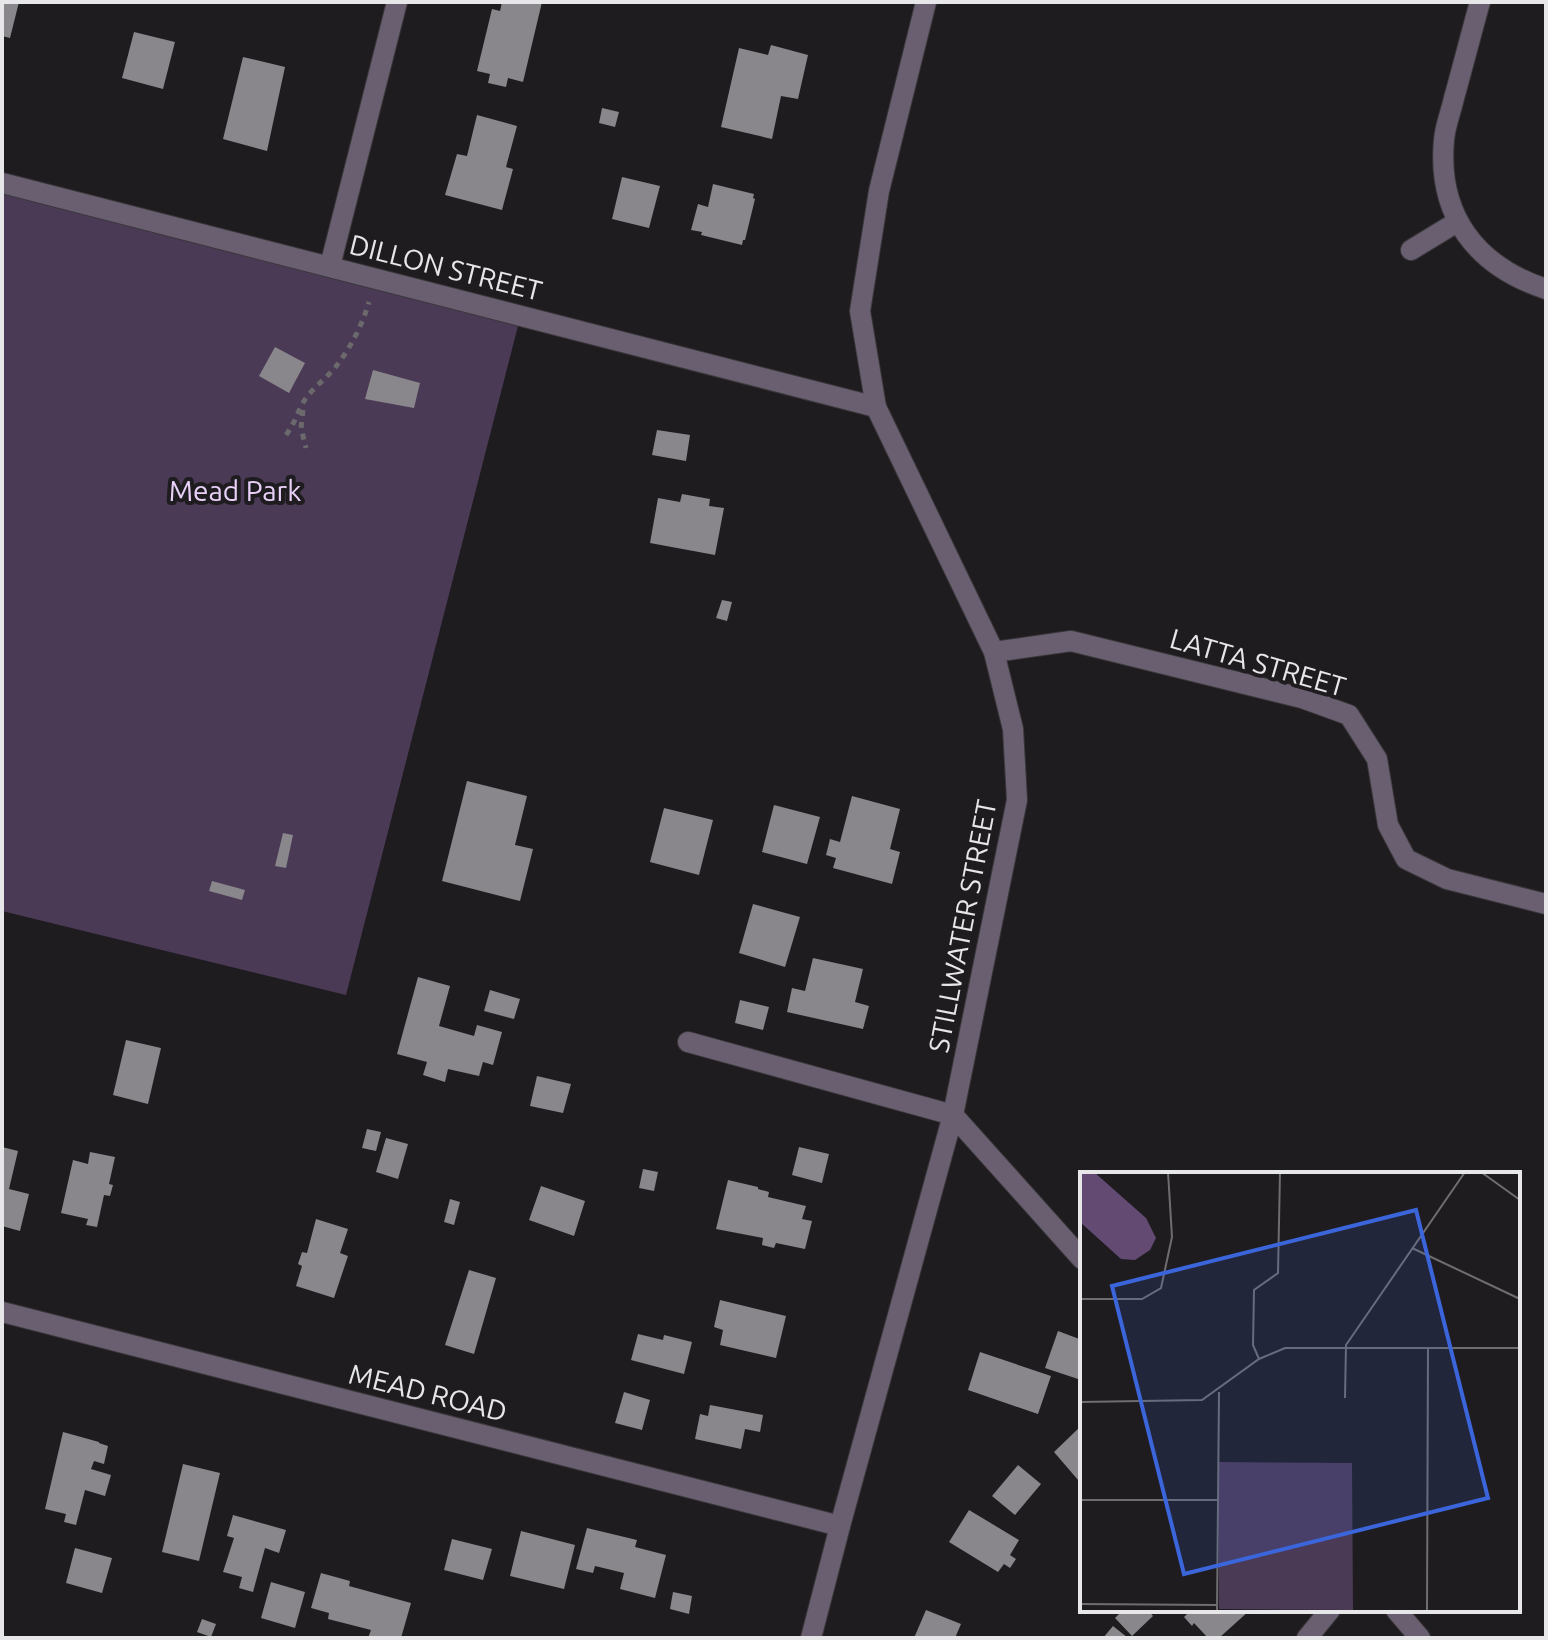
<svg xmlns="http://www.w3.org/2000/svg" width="1548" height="1640" font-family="Ubuntu,sans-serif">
	<rect width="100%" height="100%" fill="#1e1c1f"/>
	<!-- green -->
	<path fill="#4b3a56" d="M2,191L519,322L346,995L2,911Z"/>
	<!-- building -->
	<path fill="#89878b" d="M2,2H19L10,38L2,36Z
		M502,2H542L523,82L508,78L506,87L488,83L490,74L477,71L492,9L500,11Z
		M134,32L175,42L163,89L122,78Z
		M771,45L808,55L798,99L781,96L772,139L721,127L739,48L768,55Z
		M243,57L285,67L267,151L223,139Z
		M602,108L619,112L615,127L599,123Z
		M477,115L517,126L506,167L513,169L502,210L445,195L457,154L467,156Z
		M622,177L660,186L649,228L612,219Z
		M713,184L754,194L753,198L755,199L745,240H743L742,245L701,235L702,232L691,230L698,204L708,207Z
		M275,347L305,363L289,393L259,376Z
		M373,370L420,383L414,408L365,399Z
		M657,430L690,435L686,461L652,455Z
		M682,494L710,499L709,506L724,508L715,555L650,543L658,498L680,502Z
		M722,600L732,602L727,621L716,618Z
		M467,781L527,796L515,845L533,849L520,901L442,881Z
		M852,796L900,809L890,849L900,852L892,884L833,868L836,858L826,855L830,839L840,842Z
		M774,805L820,817L807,864L762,852Z
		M664,808L713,820L699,875L650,862Z
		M283,833L293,835L286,868L275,866Z
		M212,881L245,890L242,900L209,891Z
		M753,904L800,917L785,967L739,953Z
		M813,958L863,969L855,1002L869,1006L863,1029L787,1012L792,988L805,991Z
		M418,977L450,986L439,1026L474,1036L477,1025L502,1032L493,1065L483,1062L479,1076L448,1069L445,1082L423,1075L427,1062L397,1054Z
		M490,990L520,999L514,1019L484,1011Z
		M740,1000L769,1007L763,1030L735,1023Z
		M126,1040L161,1048L148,1104L113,1095Z
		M537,1076L571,1084L563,1113L530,1106Z
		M367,1129L381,1132L376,1151L362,1148Z
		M386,1138L408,1144L398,1179L376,1172Z
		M2,1147L18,1151L9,1189L29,1194L20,1231L2,1226Z
		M799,1147L829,1154L822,1183L792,1175Z
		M90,1152L115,1157L109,1184L113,1185L110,1196L104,1195L97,1227L86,1225L88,1219L61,1213L73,1160L88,1164Z
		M643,1169L658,1172L654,1191L639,1188Z
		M728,1180L758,1187V1189L769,1192L768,1197L806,1206L802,1219L812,1221L805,1249L776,1243L774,1248L762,1245L763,1238L716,1229Z
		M541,1186L585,1201L574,1236L529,1220Z
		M450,1199L460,1202L454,1225L444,1222Z
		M316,1219L348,1229L340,1253L348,1256L334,1298L296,1286L302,1266L298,1264L302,1252L307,1253Z
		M469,1270L496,1278L474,1354L445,1345Z
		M720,1300L786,1316L776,1358L720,1345L723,1330L714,1327Z
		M1058,1331L1082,1340L1081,1380L1045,1368Z
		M638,1334L663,1340L664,1335L692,1342L684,1374L631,1360Z
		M980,1352L1051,1376L1038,1414L968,1390Z
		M624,1392L650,1400L642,1430L615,1423Z
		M710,1405L763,1415L760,1432L745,1429L741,1449L695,1439L700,1414L708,1416Z
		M1082,1425V1476L1078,1480L1054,1452Z
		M63,1432L99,1442V1443L108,1446L104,1464L94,1461L91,1469L111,1475L105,1496L85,1490L76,1525L64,1522L66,1514L45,1509Z
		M183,1464L220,1473L199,1561L162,1552Z
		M1018,1465L1041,1484L1015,1515L992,1496Z
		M969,1510L1019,1540L1010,1555L1016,1559L1010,1568L1004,1564L998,1572L949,1542Z
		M233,1515L286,1530L279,1553L265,1548L253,1592L239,1588L242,1577L223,1572L234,1538L227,1536Z
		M587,1528L637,1540L635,1547L666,1555L655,1598L620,1589L624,1573L595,1566L593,1573L576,1569Z
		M521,1531L575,1545L564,1589L510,1576Z
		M452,1539L492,1549L483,1580L444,1570Z
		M75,1548L112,1558L102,1593L66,1583Z
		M321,1573L350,1581L349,1586L411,1603L401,1638H368L371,1630L328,1619L329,1613L311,1608Z
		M271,1582L305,1592L295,1628L261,1618Z
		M673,1592L692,1596L689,1614L670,1609Z
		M926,1610L961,1624L955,1638H914Z
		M1123,1610H1148L1153,1616L1132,1636L1115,1618Z
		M1183,1610H1250L1219,1638H1208L1194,1623L1192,1626L1184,1617L1187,1614Z
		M202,1619L216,1624L211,1637L197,1632Z
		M1113,1626L1128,1638H1103Z"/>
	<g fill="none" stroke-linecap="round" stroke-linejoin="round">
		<!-- minor casing -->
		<g stroke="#3a383b" stroke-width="22">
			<path id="minor" d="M1480,2C1471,34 1463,66 1454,98C1451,112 1445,126 1444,140C1437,215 1476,266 1546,289
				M2,183L876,407
				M1411,250L1457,222
				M330,266L397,2
				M994,652L1071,641L1302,698L1349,715L1377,759L1388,825L1406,859L1447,879L1546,904
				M688,1042L953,1115L1082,1259
				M2,1312L840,1526
				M1396,1610L1420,1638
				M1307,1638L1330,1610"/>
		</g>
		<!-- tertiary casing -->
		<g stroke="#3a383b" stroke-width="22">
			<path id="tertiary" d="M811,1638L840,1526L953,1115L1017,800L1013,729L994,652L876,407L860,311L879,191L926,2"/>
		</g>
		<!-- path -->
		<path stroke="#6b696c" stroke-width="5" stroke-dasharray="6 6" stroke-linecap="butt" d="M303,410L301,428L306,448
			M286,435C295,423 297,413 304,401C312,389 324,380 334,369C350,349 362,326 369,302"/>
		<!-- minor -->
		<use href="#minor" stroke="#6a5f71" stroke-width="20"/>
		<!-- tertiary -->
		<use href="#tertiary" stroke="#6a5f71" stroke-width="20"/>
	</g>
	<g text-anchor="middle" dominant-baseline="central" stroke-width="8" stroke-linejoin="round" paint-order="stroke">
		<!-- street labels -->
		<g font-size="28" fill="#e7e6e8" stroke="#1e1c1f">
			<text transform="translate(446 267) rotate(14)">DILLON STREET</text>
			<text transform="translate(1258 662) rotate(16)">LATTA STREET</text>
			<text transform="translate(962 926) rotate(-79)">STILLWATER STREET</text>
			<text transform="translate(428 1392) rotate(14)">MEAD ROAD</text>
		</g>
		<!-- park labels -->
		<g font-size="28" fill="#e8d0f8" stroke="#1e1c1f">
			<text x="235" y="490">Mead Park</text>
		</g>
	</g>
	<!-- overview -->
	<g transform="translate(1080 1172)">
		<rect width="440" height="440" fill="#1e1c1f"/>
		<path d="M139,290L272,291L273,438L139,437Z" fill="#4b3a56"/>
		<path d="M0,0H14L66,46L76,66L70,78L55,88L41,87L0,50Z" fill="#634a73"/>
		<path fill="none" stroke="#6e6d6f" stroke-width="2" d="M401,0L440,28M332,76L440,127M0,127H62L81,116L92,65L88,0M179,187L173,173L174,118L198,101L200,0M265,226L266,173L385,0M0,230L122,228L179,187L205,176H440M0,328H138M0,432L137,433M137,440L139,220M347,440L348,175"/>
		<path fill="#3b65da" fill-opacity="0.15" stroke="#3b65da" stroke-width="4" d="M336,38L408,326L104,402L32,114Z"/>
		<rect width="440" height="440" fill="none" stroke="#e7e6e8" stroke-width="4"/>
	</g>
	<!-- border -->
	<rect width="1548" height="1640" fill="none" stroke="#e7e6e8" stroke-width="8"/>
</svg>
